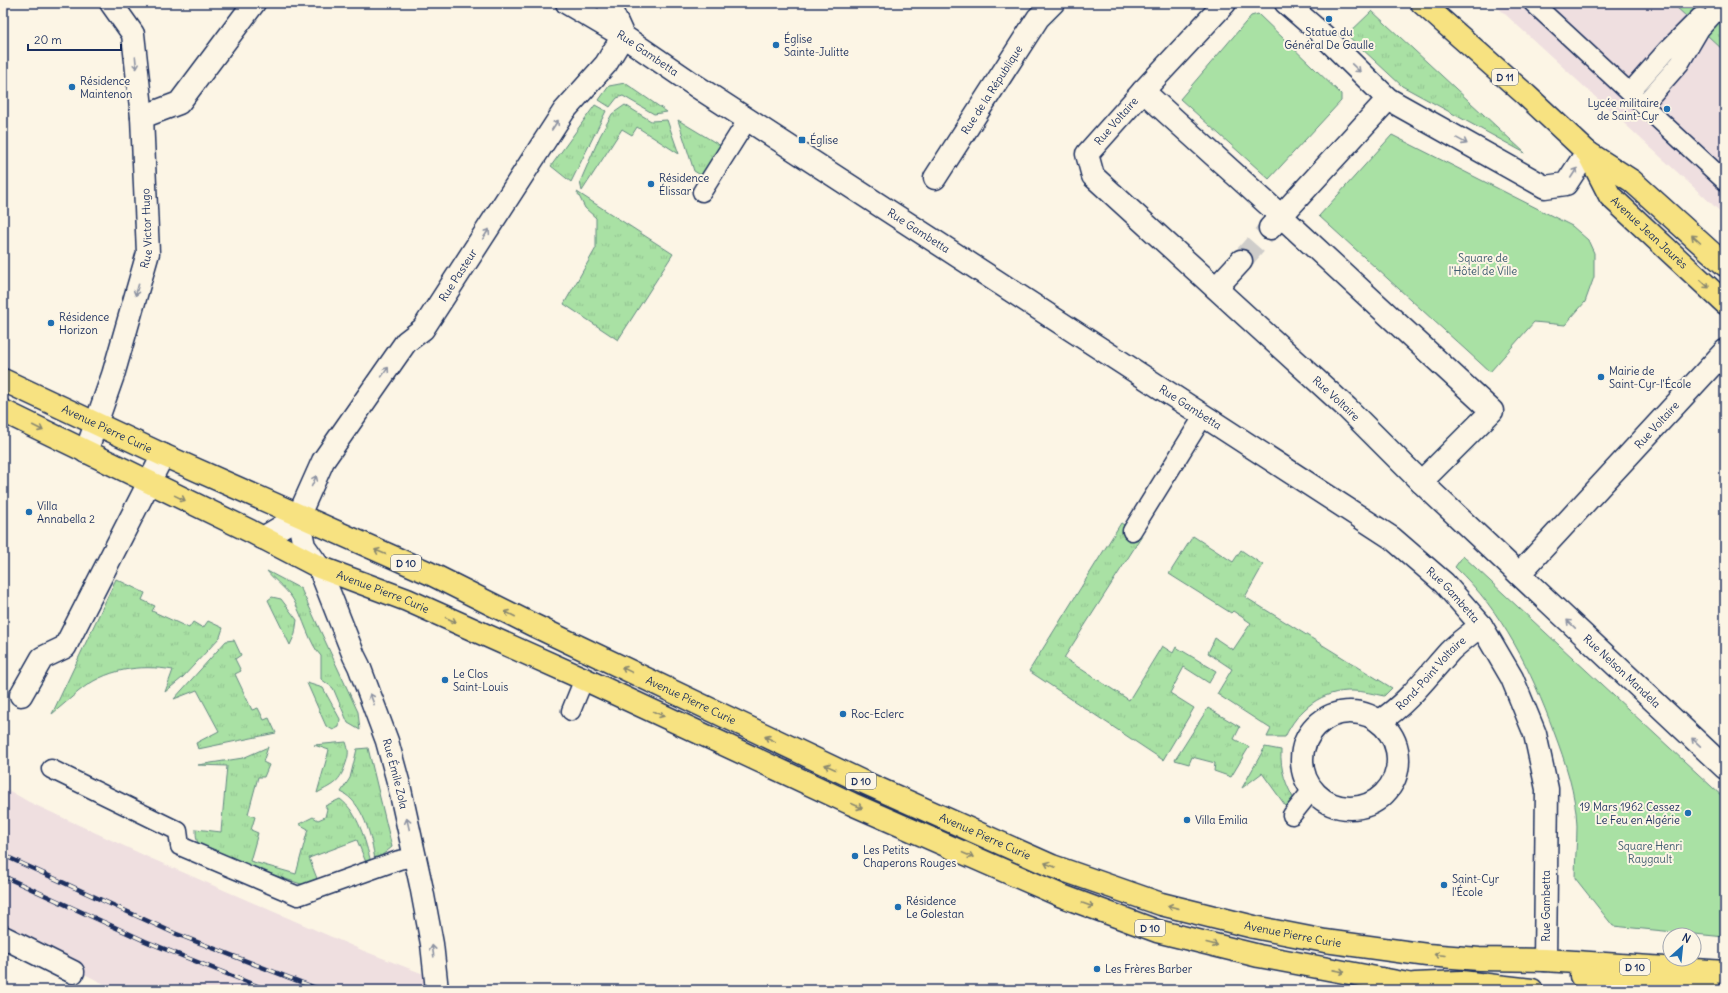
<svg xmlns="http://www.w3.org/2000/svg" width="1728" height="993" font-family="Delius,sans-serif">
	<defs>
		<pattern id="grass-tufts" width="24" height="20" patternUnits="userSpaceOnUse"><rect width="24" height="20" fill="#a9e1a4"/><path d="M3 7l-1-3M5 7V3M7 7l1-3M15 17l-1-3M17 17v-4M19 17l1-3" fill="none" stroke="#91c190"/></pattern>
	</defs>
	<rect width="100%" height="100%" fill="#fcf5e5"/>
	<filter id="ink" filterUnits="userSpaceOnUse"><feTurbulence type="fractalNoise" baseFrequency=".025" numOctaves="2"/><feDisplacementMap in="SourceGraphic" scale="8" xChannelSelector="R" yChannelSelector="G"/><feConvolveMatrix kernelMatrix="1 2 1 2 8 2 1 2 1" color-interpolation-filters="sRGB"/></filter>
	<g filter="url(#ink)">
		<!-- built -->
		<path fill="#efdfe0" d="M1493,3H1725V216Z
			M3,787L29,802L150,858L364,951L465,990H116L3,933Z"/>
		<!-- grass -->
		<path fill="url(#grass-tufts)" stroke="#628881" d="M1672,3H1704L1689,19Z
			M1372,11L1525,153L1402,86L1347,35Z
			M1719,19L1725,24V52L1706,34Z
			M625,83L667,112L654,114L623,96L617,98L610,107L599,100L609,86Z
			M595,105L606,111L571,182L551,166Z
			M625,105L651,121L667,120L679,154L637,127L632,135L622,129L582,191L580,182L600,136L612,114Z
			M678,120L721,146L702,176L694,171Z
			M577,192L673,254L618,340L564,304L596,248V218L585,208Z
			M1121,523L1142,536L1064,658L1129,700L1162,646L1173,653L1176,647L1216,671L1209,683L1184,667L1170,693L1194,708L1163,760L1029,671Z
			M1193,536L1233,562L1241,550L1263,565L1245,597L1392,688L1384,696C1374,694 1363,691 1353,691C1322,690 1298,709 1285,737H1267L1271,729L1217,694L1232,669L1208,653L1215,638L1233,650L1251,623L1233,611L1231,613L1169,574Z
			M267,571L301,589L358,712L360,730L348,723L333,688L321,679V656C310,645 303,617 294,601C288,590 275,581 267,571Z
			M116,579L145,593L142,600L155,606L152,611L189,628L193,622L203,628L208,621L223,628L220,637L182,678L165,692L173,670C140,664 105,669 78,692C69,699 61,707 52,714Z
			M272,597L281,599L297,620L295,634L290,645L268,600Z
			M234,640L241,655L235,659L241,671L235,674L252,710L258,708L264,720L269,718L276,733L198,749L196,743L219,731L197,690L174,699L226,641Z
			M307,683L323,688L340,719L339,727L333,730L326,726Z
			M1208,708L1240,727L1234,739L1249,747L1231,777L1214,771L1215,763L1192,757L1189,764L1175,760Z
			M346,742C349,751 349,754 346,763C340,782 334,784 317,793L329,750L314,745Z
			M268,747L263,762L269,765L264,777H258L248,814L255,817L251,830L258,833L250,861L296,874L308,829L299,824L313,817L318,820L325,817L327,809L325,806L340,799C359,813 365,841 371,862L367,865L357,840L309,858L318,881L304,885L212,855C199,846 196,846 196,829L221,832L227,766L198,765L243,758Z
			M1265,747L1281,750C1280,771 1286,785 1296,803L1290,812L1262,773L1242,788Z
			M368,748L392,847L375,861C372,837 363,802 341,792L350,778L357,749Z"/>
		<!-- green -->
		<path fill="#a9e1a4" stroke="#628881" d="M1258,14L1341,94V101L1269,179L1180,99L1251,16Z
			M1392,135L1572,226L1588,240L1594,253V277L1585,302L1565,325L1534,322L1490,372L1319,216Z
			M1463,556L1725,799V937L1613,926L1575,878C1575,861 1577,843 1577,826C1576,794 1565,761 1554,732C1531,670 1503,612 1455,567Z"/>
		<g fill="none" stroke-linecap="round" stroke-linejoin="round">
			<!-- minor-tunnel -->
			<path stroke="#cfcdca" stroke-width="22" stroke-dasharray="22 11" stroke-linecap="butt" d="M1241,261L1270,228"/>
			<!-- service casing -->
			<g stroke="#1b2f5e" stroke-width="21">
				<path id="service" d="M1533,3L1725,181
					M1630,92L1667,50L1700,17
					M1643,105L1680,63L1700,29L1724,3
					M702,192L748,119
					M1132,531L1204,415
					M571,711L584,679
					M51,769L178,831L180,846L298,896L399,860L415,857
					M1292,815L1312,790"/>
			</g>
			<!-- minor casing -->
			<g stroke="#1b2f5e" stroke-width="25">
				<g id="minor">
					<path id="s1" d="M567,3L623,36L696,86L1392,538L1444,583L1481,625L1512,678L1535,734L1547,789L1545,960"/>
					<path d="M608,3L623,36"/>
					<path id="s2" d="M1225,3L1143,91L1087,154L1093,176L1347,408L1421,482L1725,768"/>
					<path d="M1286,3L1324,36L1388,99L1545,187L1566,184L1587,152"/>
					<path d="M1143,91L1281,216L1388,99"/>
					<path d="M142,117L179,103L254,3"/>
					<path id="s3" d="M935,178L1038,18L1053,3"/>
					<path d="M1270,228L1281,216L1492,411L1421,482"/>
					<path d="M1216,288L1241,261"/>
					<path id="s4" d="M86,452L113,375L148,253L142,117L133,34L111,3"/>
					<path id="s5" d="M298,517L323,461L406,342L423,329L564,111L606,64L623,36"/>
					<path id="s6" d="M1519,574L1725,351"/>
					<path d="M21,695L42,658L65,647L163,455"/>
					<circle cx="1350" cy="760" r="48"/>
					<path id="s7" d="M1380,721C1408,703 1428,675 1450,651C1460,641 1471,634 1481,625"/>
					<path d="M3,937L73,972"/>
				</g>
			</g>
			<!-- tertiary casing -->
			<g stroke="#1b2f5e" stroke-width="25">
				<g id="tertiary">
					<path id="s8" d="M263,538L298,517L304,546L319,567L354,656L359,666L387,741L399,785L421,885L432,944L437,990"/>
				</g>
			</g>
			<!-- primary casing -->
			<g stroke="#1b2f5e" stroke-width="25">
				<g id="primary">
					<path d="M1422,3L1526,95L1587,152L1632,181L1725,265"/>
					<path id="s9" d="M1588,153L1610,196L1725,303"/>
					<path id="s10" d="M3,380L163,455L429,573L533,625L861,781L1052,866L1161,904L1254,927L1325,941L1427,955L1479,959L1545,960L1725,972"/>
					<path id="s11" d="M3,411L250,531L319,567L407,600L584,679L852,804L1062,896L1157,931L1259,956L1408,984L1430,990"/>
					<path d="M1581,976L1616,982L1709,990"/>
					<path d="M1415,984L1461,982L1532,990"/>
				</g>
			</g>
			<!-- service -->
			<use href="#service" stroke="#fcf5e5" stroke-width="18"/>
			<!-- minor -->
			<use href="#minor" stroke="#fcf5e5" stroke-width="22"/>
			<!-- tertiary -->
			<use href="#tertiary" stroke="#fcf5e5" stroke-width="22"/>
			<!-- primary -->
			<use href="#primary" stroke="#f7e281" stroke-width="22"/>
			<!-- rail casing -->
			<g stroke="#1b2f5e" stroke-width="4.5">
				<path id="rail" d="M3,855L174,933L321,990
					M3,876L145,941L267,990"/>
			</g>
			<!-- rail -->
			<use href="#rail" stroke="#fcf5e5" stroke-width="3" stroke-dasharray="9" stroke-linecap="butt"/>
		</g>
		<!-- one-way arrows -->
		<defs><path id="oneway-shaft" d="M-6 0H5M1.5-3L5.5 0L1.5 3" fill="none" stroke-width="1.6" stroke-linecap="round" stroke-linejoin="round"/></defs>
		<g stroke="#8c92a2">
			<use href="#oneway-shaft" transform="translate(136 63) rotate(84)"/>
			<use href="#oneway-shaft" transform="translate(1356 68) rotate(44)"/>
			<use href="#oneway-shaft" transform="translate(555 125) rotate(-57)"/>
			<use href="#oneway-shaft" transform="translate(1462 141) rotate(29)"/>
			<use href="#oneway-shaft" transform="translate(1574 173) rotate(-57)"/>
			<use href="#oneway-shaft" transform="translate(486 234) rotate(-57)"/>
			<use href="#oneway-shaft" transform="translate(137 290) rotate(106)"/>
			<use href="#oneway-shaft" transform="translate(385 372) rotate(-55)"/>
			<use href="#oneway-shaft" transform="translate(314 481) rotate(-66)"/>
			<use href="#oneway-shaft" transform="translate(1571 624) rotate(-136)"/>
			<use href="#oneway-shaft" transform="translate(372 699) rotate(-111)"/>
			<use href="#oneway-shaft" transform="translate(1696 742) rotate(-137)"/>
			<use href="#oneway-shaft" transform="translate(408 824) rotate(-103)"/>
			<use href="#oneway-shaft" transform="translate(433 951) rotate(-98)"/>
		</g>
		<g stroke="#898870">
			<use href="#oneway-shaft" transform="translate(1696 239) rotate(-138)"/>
			<use href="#oneway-shaft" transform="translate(1705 284) rotate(43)"/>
			<use href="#oneway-shaft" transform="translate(38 428) rotate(27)"/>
			<use href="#oneway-shaft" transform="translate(180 498) rotate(26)"/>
			<use href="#oneway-shaft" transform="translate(380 552) rotate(-157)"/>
			<use href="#oneway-shaft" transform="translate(510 614) rotate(-153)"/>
			<use href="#oneway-shaft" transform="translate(451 620) rotate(24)"/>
			<use href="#oneway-shaft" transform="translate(627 670) rotate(-154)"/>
			<use href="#oneway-shaft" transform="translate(659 714) rotate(25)"/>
			<use href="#oneway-shaft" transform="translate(770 739) rotate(-154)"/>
			<use href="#oneway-shaft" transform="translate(830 767) rotate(-155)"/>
			<use href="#oneway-shaft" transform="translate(857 806) rotate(24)"/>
			<use href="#oneway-shaft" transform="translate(968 855) rotate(23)"/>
			<use href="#oneway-shaft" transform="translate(1050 865) rotate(-158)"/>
			<use href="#oneway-shaft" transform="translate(1088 905) rotate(20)"/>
			<use href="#oneway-shaft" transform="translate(1173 907) rotate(-166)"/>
			<use href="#oneway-shaft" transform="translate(1212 944) rotate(14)"/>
			<use href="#oneway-shaft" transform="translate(1440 955) rotate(-175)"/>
			<use href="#oneway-shaft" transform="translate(1339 971) rotate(11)"/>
		</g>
	</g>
	<!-- markers -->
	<g fill="#1f6fb2" stroke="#fcf5e5" stroke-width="1.5">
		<circle cx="1329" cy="19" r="4"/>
		<circle cx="776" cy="45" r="4"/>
		<circle cx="72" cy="87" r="4"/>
		<circle cx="1667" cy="109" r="4"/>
		<rect x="798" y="136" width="8" height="8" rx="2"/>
		<circle cx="651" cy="184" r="4"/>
		<circle cx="51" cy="323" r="4"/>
		<circle cx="1601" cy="377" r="4"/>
		<circle cx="29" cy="512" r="4"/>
		<circle cx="445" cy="680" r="4"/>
		<circle cx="843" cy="714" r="4"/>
		<circle cx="1688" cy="813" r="4"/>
		<circle cx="1187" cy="820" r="4"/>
		<circle cx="855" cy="856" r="4"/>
		<circle cx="1444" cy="885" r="4"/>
		<circle cx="898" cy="907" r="4"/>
		<circle cx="1097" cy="969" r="4"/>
	</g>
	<g text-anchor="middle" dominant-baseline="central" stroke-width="4" stroke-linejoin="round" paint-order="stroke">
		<!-- shield labels -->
		<g fill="#fcf5e5" stroke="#5e6a86" stroke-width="1">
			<rect x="1492" y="69" width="26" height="16" rx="3"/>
			<rect x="391" y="555" width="30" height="16" rx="3"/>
			<rect x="846" y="773" width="30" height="16" rx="3"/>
			<rect x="1135" y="920" width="30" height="16" rx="3"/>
			<rect x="1620" y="959" width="30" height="16" rx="3"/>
		</g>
		<g font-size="10" font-weight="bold" fill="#1b2f5e">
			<text x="1505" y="77">D 11</text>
			<text x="406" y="563">D 10</text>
			<text x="861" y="781">D 10</text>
			<text x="1150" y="928">D 10</text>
			<text x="1635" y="967">D 10</text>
		</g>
		<!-- poi labels -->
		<g font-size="11" fill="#1b2f5e" stroke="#fcf5e5" text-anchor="start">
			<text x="1329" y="32" text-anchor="middle">Statue du<tspan x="1329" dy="13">Général De Gaulle</tspan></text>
			<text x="784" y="39">Église<tspan x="784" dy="13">Sainte-Julitte</tspan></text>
			<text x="80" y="81">Résidence<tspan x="80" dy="13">Maintenon</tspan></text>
			<text x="1659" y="103" text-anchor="end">Lycée militaire<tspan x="1659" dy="13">de Saint-Cyr</tspan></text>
			<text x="810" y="140">Église</text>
			<text x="659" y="178">Résidence<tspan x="659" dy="13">Élissar</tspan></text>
			<text x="59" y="317">Résidence<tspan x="59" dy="13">Horizon</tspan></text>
			<text x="1609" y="371">Mairie de<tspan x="1609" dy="13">Saint-Cyr-l'École</tspan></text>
			<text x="37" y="506">Villa<tspan x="37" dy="13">Annabella 2</tspan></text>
			<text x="453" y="674">Le Clos<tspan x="453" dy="13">Saint-Louis</tspan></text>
			<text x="851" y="714">Roc-Eclerc</text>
			<text x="1680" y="807" text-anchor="end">19 Mars 1962 Cessez<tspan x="1680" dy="13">Le Feu en Algérie</tspan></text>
			<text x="1195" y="820">Villa Emilia</text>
			<text x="863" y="850">Les Petits<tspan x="863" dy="13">Chaperons Rouges</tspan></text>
			<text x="1452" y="879">Saint-Cyr<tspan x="1452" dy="13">l'École</tspan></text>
			<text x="906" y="901">Résidence<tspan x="906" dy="13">Le Golestan</tspan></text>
			<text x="1105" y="969">Les Frères Barber</text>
		</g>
		<!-- street labels -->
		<g font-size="11" fill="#1b2f5e" stroke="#fcf5e5">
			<text stroke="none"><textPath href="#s1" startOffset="95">Rue Gambetta</textPath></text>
			<text stroke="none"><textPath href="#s3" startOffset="105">Rue de la République</textPath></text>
			<text transform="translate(1116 121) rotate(-49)">Rue Voltaire</text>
			<text stroke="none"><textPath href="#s4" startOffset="233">Rue Victor Hugo</textPath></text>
			<text stroke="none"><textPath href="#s1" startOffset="419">Rue Gambetta</textPath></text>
			<text stroke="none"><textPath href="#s9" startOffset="102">Avenue Jean Jaurès</textPath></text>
			<text stroke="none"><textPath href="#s5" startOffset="292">Rue Pasteur</textPath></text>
			<text stroke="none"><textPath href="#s2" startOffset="557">Rue Voltaire</textPath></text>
			<text stroke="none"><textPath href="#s1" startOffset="743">Rue Gambetta</textPath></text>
			<text stroke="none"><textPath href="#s6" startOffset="203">Rue Voltaire</textPath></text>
			<text stroke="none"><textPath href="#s10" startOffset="115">Avenue Pierre Curie</textPath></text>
			<text stroke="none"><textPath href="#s11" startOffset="421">Avenue Pierre Curie</textPath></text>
			<text stroke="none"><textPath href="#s1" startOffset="1067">Rue Gambetta</textPath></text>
			<text stroke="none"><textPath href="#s2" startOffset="952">Rue Nelson Mandela</textPath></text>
			<text stroke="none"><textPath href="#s7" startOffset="70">Rond-Point Voltaire</textPath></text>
			<text stroke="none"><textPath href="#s10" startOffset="759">Avenue Pierre Curie</textPath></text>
			<text stroke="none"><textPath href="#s8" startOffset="317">Rue Émile Zola</textPath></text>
			<text stroke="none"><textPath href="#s10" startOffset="1083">Avenue Pierre Curie</textPath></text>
			<text transform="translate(1546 906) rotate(-90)">Rue Gambetta</text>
			<text stroke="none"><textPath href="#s10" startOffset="1407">Avenue Pierre Curie</textPath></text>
		</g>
		<!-- park labels -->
		<g font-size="11" fill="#3e5c70" stroke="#fcf5e5">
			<text x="1483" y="258">Square de<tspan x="1483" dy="13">l'Hôtel de Ville</tspan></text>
			<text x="1650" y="846">Square Henri<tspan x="1650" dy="13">Raygault</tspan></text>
		</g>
	</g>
	<!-- margin -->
	<rect width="1728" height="993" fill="none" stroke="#fcf5e5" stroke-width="16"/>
	<rect x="8" y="8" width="1712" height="977" fill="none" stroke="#1b2f5e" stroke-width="1.5" filter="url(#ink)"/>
	<!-- north arrow -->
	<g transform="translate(1682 947) rotate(27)"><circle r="19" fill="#fcf5e5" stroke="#a2a6af"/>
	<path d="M0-3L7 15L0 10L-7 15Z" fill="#1f6fb2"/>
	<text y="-6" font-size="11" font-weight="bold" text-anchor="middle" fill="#1b2f5e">N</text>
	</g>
	<!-- scale -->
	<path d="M28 44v6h93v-6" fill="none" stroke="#1b2f5e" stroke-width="2"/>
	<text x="34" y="44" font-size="12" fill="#1b2f5e" stroke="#fcf5e5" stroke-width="3" paint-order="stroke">20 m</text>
</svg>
